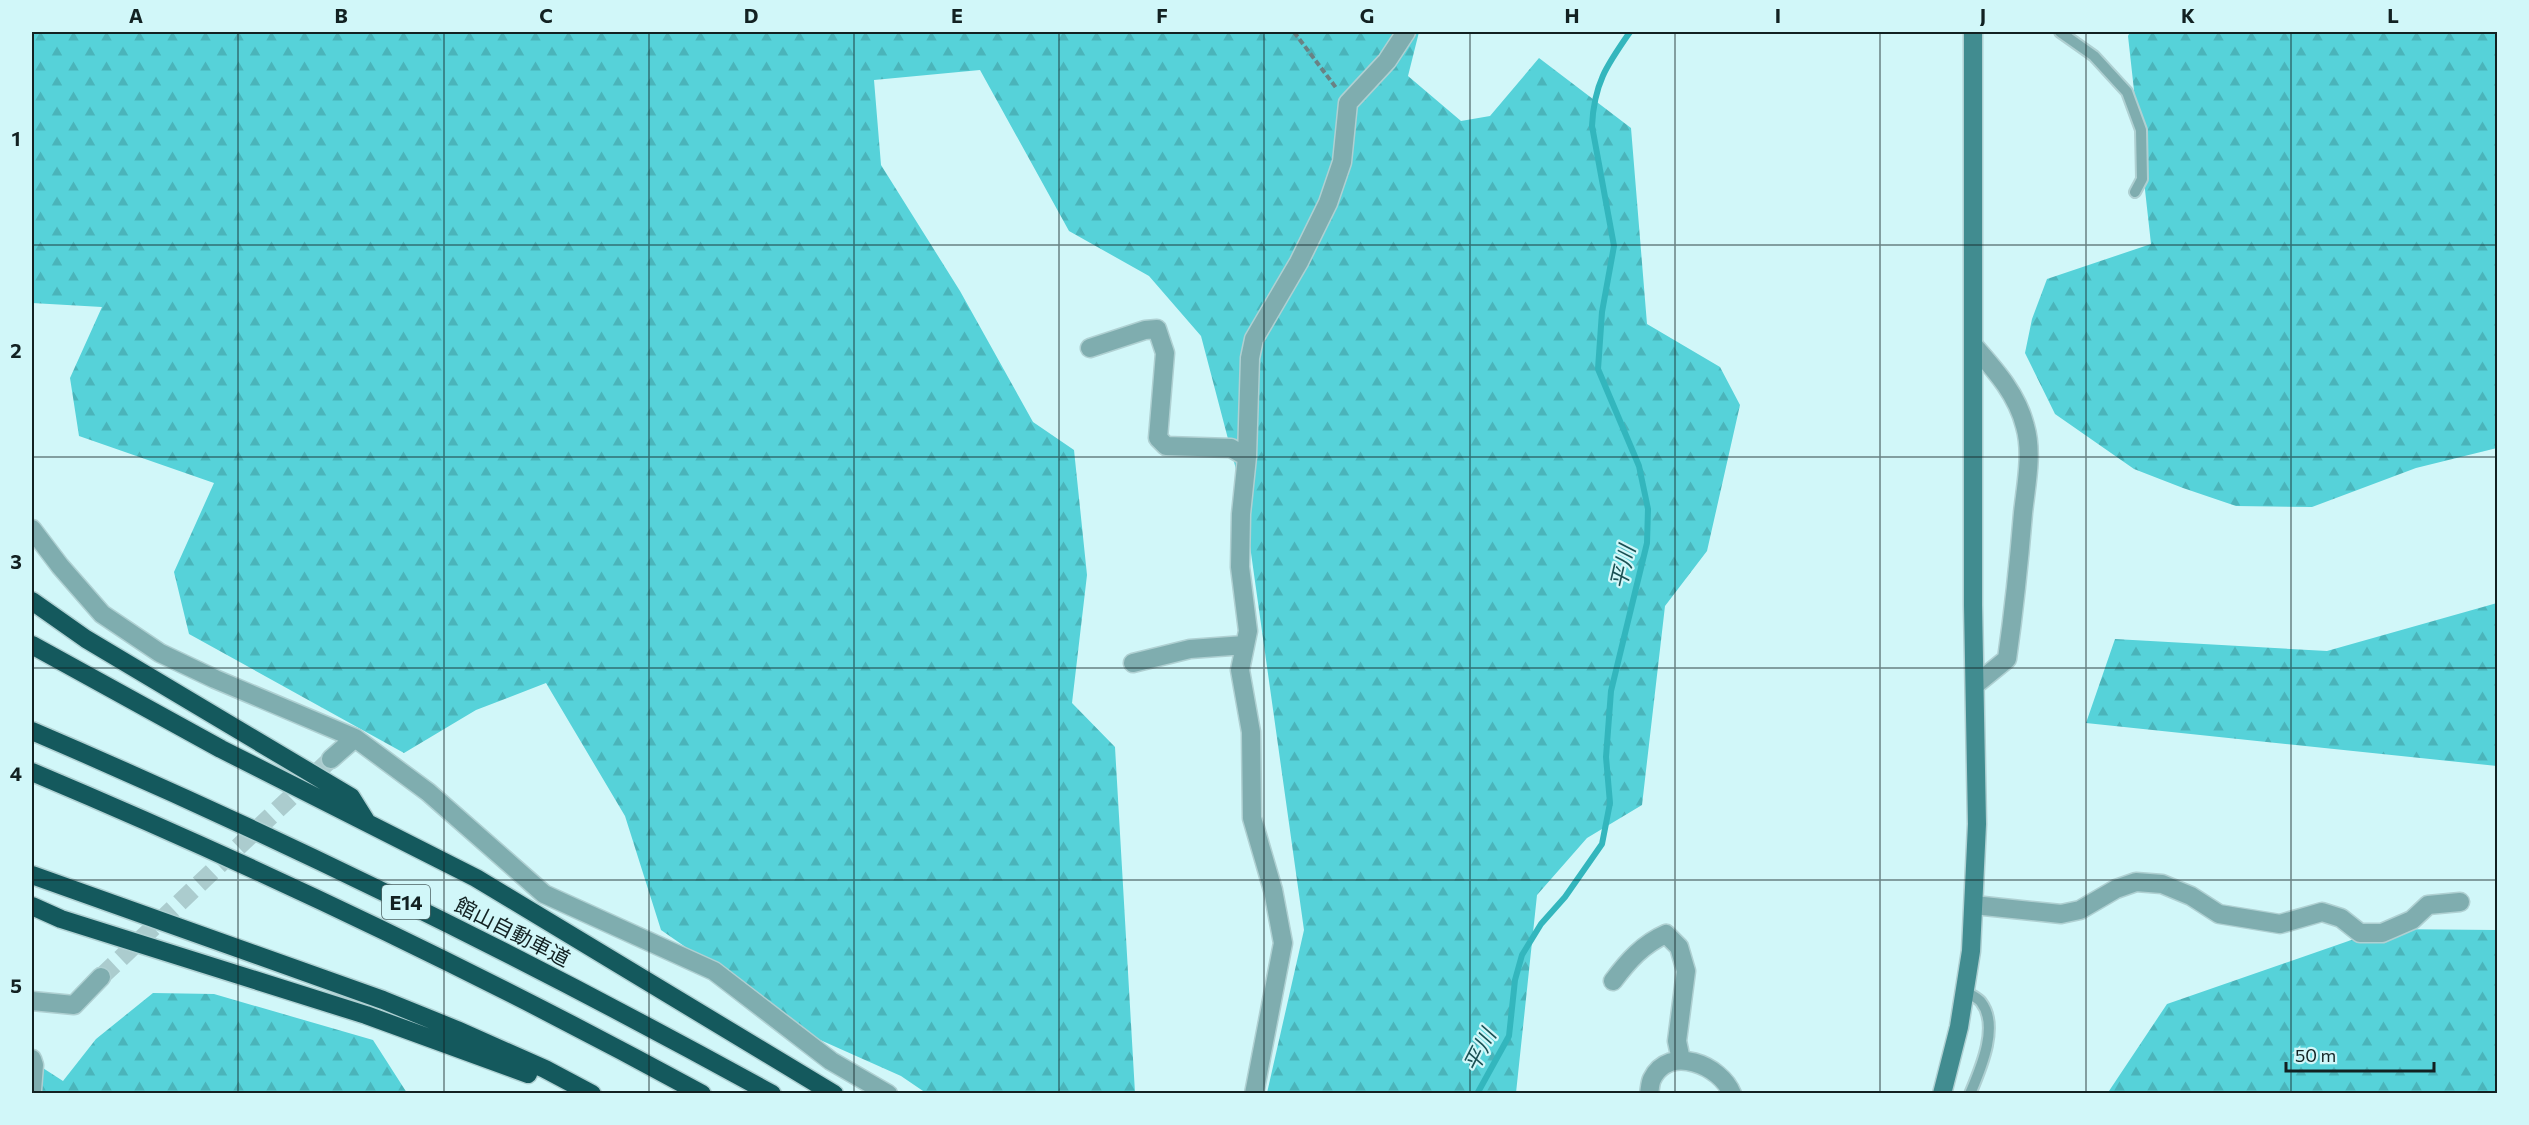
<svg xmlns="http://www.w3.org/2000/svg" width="2529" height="1125" font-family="Commissioner,'Noto Sans JP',sans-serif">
	<defs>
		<pattern id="forest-firs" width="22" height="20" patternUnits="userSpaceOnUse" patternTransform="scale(1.5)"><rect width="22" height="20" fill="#56d2d9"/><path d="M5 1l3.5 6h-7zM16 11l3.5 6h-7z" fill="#4ab4ba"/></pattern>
	</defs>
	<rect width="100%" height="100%" fill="#d1f7f9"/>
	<!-- forest -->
	<path fill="url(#forest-firs)" d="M32,32H1419L1408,76L1461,121L1490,116L1539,58L1631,128L1647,324L1720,367L1740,405L1707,551L1665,606L1642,805L1587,838L1537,895L1516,1093H1267L1304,930L1243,496L1201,336L1149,276L1069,231L980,70L874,80L881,165L960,291L1033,422L1074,450L1087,575L1072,703L1115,747L1135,1093H926L901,1076L818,1039L661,930L625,816L546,683L476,710L404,753L189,634L174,572L214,483L79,436L70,378L102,307L32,303Z
		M2130,32H2497V448L2416,468L2312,507L2236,506L2183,488L2134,469L2055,414L2025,353L2032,319L2047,279L2151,244L2128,36Z
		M2497,603V766L2086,723L2115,639L2327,651Z
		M2383,929L2497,930V1093L2107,1094L2167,1004Z
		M153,993L214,994L373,1040L407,1093H32V1061L63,1081L96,1039Z"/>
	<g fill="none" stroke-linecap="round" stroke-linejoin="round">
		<!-- stream -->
		<path stroke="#33b6bd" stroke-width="6" d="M1477,1094L1509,1036L1515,980L1522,955L1541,924L1565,897L1602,844L1610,803L1606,757L1611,691L1647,543L1648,509L1639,466L1598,369L1602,312L1614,246L1592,126C1594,83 1607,65 1630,32"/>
		<!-- street-tunnel -->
		<path stroke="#abccce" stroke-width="18" stroke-dasharray="18 9" stroke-linecap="butt" d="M101,977L331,759"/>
		<!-- lane casing -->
		<g stroke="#afd0d2" stroke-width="14">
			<path id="lane" d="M2060,32L2094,56L2127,92L2141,130L2142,179L2135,192
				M1966,991C1970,995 1978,998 1981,1002C2000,1026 1980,1070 1970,1094"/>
		</g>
		<!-- street casing -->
		<g stroke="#afd0d2" stroke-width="21">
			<path id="street" d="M1974,346C1995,370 2017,394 2025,426C2033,453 2026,485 2023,513C2019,562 2014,610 2007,659L1975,685
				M1090,348L1145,330L1157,329L1165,353L1158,438L1166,446L1231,448L1247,457
				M32,529L60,566L102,614L160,653L215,679L355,738L428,792L544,894L714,971L831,1061L888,1094
				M1133,663L1190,649L1245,645
				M331,759L355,738
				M1974,905L2061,914L2080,910L2116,889L2136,882L2162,884L2191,896L2219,914L2280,924L2322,912L2341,918L2360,933H2382L2412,920L2428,905L2460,902
				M1613,981C1628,961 1643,944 1666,934L1679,947L1686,971L1677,1041L1681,1060
				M32,1001L74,1005L101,977
				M32,1059L34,1065L32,1090
				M1254,1094L1283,943L1273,890L1252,818L1251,732L1240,670L1248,631L1240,567L1241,514L1247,457L1250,358L1254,339L1299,262L1328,203L1342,162L1348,103L1387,61L1406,32
				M1649,1094C1650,1089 1650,1083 1652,1079C1669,1044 1721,1065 1732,1094"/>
		</g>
		<!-- secondary casing -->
		<g stroke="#afd0d2" stroke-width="21">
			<path id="secondary" d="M1942,1094L1959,1027L1971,951L1977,824L1973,605V32"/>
		</g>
		<!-- highway casing -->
		<g stroke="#afd0d2" stroke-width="21">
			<path id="highway" d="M32,601L86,639L351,797L366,821
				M32,645L221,749L476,878L834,1094
				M32,731C285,839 531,961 772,1094
				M32,772C260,868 484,975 702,1094
				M32,875L383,1000L457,1030L545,1069L592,1094
				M32,906L61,919L366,1015L528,1074"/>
		</g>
		<!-- path -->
		<path stroke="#698284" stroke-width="4" stroke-dasharray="6 3" stroke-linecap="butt" d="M1294,32L1337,89"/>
		<!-- lane -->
		<use href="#lane" stroke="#7fadaf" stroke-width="10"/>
		<!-- street -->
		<use href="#street" stroke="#7fadaf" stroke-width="18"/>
		<!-- secondary -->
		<use href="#secondary" stroke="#418c90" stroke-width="18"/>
		<!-- highway -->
		<use href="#highway" stroke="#14595d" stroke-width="18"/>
	</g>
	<!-- grid -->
	<path fill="none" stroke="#122122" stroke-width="1.5" stroke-opacity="0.55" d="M238,32V1094M444,32V1094M649,32V1094M854,32V1094M1059,32V1094M1264,32V1094M1470,32V1094M1675,32V1094M1880,32V1094M2086,32V1094M2291,32V1094M32,245H2498M32,457H2498M32,668H2498M32,880H2498"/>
	<g text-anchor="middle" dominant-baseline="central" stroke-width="4.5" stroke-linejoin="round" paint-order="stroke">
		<!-- shield labels -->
		<rect fill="#d1f7f9" stroke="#4b6162" stroke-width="1.5" x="382" y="885" width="48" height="34" rx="4.5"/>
		<g font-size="20" font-weight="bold" fill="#122122">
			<text x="406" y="902">E14</text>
		</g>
		<!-- street labels -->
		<g font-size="21" fill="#122122" stroke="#d1f7f9">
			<text transform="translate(513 931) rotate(27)">館山自動車道</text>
		</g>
		<!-- water labels -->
		<g font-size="22" font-style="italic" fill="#1a5053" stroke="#d1f7f9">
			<text transform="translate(1622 567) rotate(-77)">平川</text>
			<text transform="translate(1479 1050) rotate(-63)">平川</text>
		</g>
	</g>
	<!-- border -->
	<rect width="2529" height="1125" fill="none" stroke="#d1f7f9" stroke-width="66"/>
	<!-- scale -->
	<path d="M2286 1062v9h148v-9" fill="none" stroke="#122122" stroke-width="3"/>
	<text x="2295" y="1062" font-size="18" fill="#122122" stroke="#d1f7f9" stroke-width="4.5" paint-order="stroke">50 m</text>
	<rect x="33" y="33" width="2463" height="1059" fill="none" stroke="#122122" stroke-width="2"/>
	<g font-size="20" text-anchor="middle" font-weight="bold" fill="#122122">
		<text x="136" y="23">A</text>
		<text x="341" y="23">B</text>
		<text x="546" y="23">C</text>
		<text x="751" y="23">D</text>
		<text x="957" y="23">E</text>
		<text x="1162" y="23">F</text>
		<text x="1367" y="23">G</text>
		<text x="1572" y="23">H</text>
		<text x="1778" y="23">I</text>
		<text x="1983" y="23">J</text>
		<text x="2188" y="23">K</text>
		<text x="2393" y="23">L</text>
		<text x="16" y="146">1</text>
		<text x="16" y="358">2</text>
		<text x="16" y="569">3</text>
		<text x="16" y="781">4</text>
		<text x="16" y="993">5</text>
	</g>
</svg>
